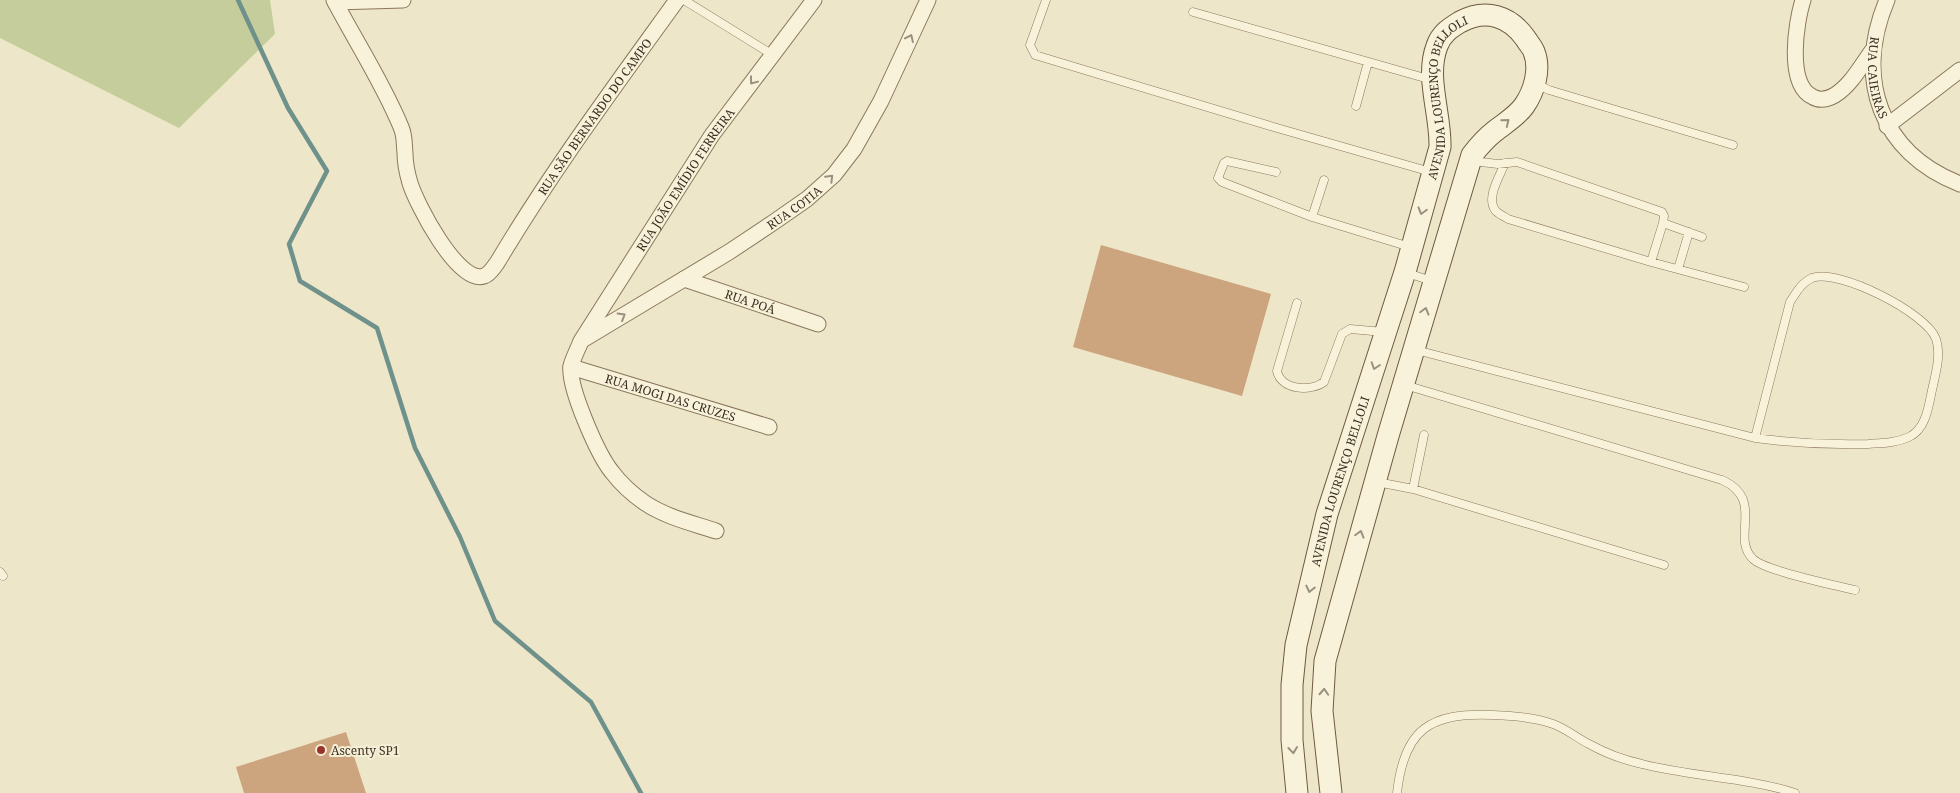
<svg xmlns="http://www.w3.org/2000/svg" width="1960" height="793" font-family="'Noto Serif',serif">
	<rect width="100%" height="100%" fill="#eee6c8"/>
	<!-- green -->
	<path fill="#c4cd9b" d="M0,0H270L275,34L179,128L0,38Z"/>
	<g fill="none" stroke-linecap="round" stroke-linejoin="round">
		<!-- stream -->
		<path stroke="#6f918b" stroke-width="4.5" d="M238,0L288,108L327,171L289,244L300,281L377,328L415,448L460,537L495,621L591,702L641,793"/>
	</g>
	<!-- building -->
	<path fill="#cca47e" d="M1101,245L1271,294L1242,396L1073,347Z
		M346,732L366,793H244L236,767Z"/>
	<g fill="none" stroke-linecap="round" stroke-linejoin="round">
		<!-- lane casing -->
		<g stroke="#8b785d" stroke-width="9">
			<path id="lane" d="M684,0L773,55
				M1046,0L1030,45L1035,55L1277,128L1431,172
				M1193,12L1432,80
				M1536,84L1549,90L1733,145
				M1356,106L1368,62
				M1472,161L1498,164L1517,162L1662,212L1664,216L1663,223L1702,237
				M1505,163C1500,176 1486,197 1495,210C1498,214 1504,216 1508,219L1651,262L1744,287
				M1276,172L1227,161L1224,163L1218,178L1222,182L1312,217L1410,247
				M1312,217L1324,180
				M1651,262L1663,223
				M1678,269L1689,232
				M1407,273L1432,281
				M1297,303L1277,371C1281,390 1310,392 1324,382L1342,334L1350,329L1384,332
				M1416,350L1755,438C1793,443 1830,445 1868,444C1882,443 1896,443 1909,437C1924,430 1928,411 1931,395C1934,379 1942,356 1936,339C1927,313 1838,268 1812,278C1801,283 1796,293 1790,302L1755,438
				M1405,385L1722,480C1766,500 1730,537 1753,559C1765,571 1835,585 1855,590
				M1377,482L1413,489L1424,435
				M1413,489L1664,565
				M0,572L3,576
				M1397,793C1404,729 1430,712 1493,715C1513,716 1533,717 1553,724C1565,728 1577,738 1589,744C1605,753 1624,760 1642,764C1692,777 1745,777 1795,793"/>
		</g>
		<!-- street casing -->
		<g stroke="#8b785d" stroke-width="17">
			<g id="street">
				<path id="s1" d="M334,0C356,42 383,83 401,127C405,136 404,144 405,153C405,163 407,173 410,183C416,203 458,285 484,276C490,274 493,268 497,263C551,172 615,86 677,0"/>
				<path d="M1803,0C1796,22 1786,85 1813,97C1820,101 1828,99 1835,95C1851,85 1861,66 1872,51"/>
				<path id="s2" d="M1887,0C1854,78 1880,153 1960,184"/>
				<path d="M335,2L403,0"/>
				<path d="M1887,126L1960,70"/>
				<path id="s3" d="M684,279L818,324"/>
				<path id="s4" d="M584,339L729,252L774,222L807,199L834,175L854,149L881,101L928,0"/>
				<path id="s5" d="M571,367L769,427"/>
				<path id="s6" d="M716,531C692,523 666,517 645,503C632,494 621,484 612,472C598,455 568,387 571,366C573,358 578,349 581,341L712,135L814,0"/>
			</g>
		</g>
		<!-- secondary casing -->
		<g stroke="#6d5a40" stroke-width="23">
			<g id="secondary">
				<path id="s7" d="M1297,793L1292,740V685L1296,645L1327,514L1405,272L1440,147C1441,114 1425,77 1437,46C1441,34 1450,28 1460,22C1486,8 1510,16 1526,39C1528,43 1533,48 1534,52C1541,69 1534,92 1524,106C1517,116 1505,123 1495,131C1486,138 1479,146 1472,155L1388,436L1325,661L1322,711L1331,793"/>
			</g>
		</g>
		<!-- lane -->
		<use href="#lane" stroke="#f9f2db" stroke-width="8"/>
		<!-- street -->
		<use href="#street" stroke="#f9f2db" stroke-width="15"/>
		<!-- secondary -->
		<use href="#secondary" stroke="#f9f2db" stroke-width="21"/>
	</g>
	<!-- one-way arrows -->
	<defs><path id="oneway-chevron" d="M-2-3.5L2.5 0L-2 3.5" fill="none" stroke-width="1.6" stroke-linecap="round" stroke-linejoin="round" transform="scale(1.25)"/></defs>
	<g stroke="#9a907e">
		<use href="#oneway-chevron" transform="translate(910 38) rotate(-65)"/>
		<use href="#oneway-chevron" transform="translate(753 81) rotate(127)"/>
		<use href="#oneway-chevron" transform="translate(1506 122) rotate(-39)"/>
		<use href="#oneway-chevron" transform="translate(830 178) rotate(-45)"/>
		<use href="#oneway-chevron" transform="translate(1422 211) rotate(106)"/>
		<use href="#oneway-chevron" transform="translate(1425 311) rotate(-74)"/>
		<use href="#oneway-chevron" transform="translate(622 316) rotate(-31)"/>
		<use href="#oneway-chevron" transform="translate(1375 366) rotate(108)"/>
		<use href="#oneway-chevron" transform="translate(1360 534) rotate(-74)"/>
		<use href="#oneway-chevron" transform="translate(1310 589) rotate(103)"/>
		<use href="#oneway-chevron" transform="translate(1324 692) rotate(-87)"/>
		<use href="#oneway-chevron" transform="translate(1293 750) rotate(84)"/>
	</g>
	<!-- markers -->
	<circle fill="#99342d" stroke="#f6efd7" stroke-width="2" cx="321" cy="750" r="5"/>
	<g text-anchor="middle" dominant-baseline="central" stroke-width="4" stroke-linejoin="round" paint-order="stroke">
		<!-- street labels -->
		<g font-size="12" fill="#3b2f20" stroke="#f6efd7">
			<text stroke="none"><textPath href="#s2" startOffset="80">RUA CAIEIRAS</textPath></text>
			<text stroke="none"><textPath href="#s7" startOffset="722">AVENIDA LOURENÇO BELLOLI</textPath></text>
			<text stroke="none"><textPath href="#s1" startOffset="520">RUA SÃO BERNARDO DO CAMPO</textPath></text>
			<text stroke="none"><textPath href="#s6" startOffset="456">RUA JOÃO EMÍDIO FERREIRA</textPath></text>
			<text stroke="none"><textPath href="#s4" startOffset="248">RUA COTIA</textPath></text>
			<text stroke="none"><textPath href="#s3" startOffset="70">RUA POÁ</textPath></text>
			<text stroke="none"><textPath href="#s5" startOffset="104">RUA MOGI DAS CRUZES</textPath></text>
			<text stroke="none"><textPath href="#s7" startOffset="318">AVENIDA LOURENÇO BELLOLI</textPath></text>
		</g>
		<!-- poi labels -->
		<g font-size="12" fill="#3b2f20" stroke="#f6efd7" text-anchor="start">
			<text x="331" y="750">Ascenty SP1</text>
		</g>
	</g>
</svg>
